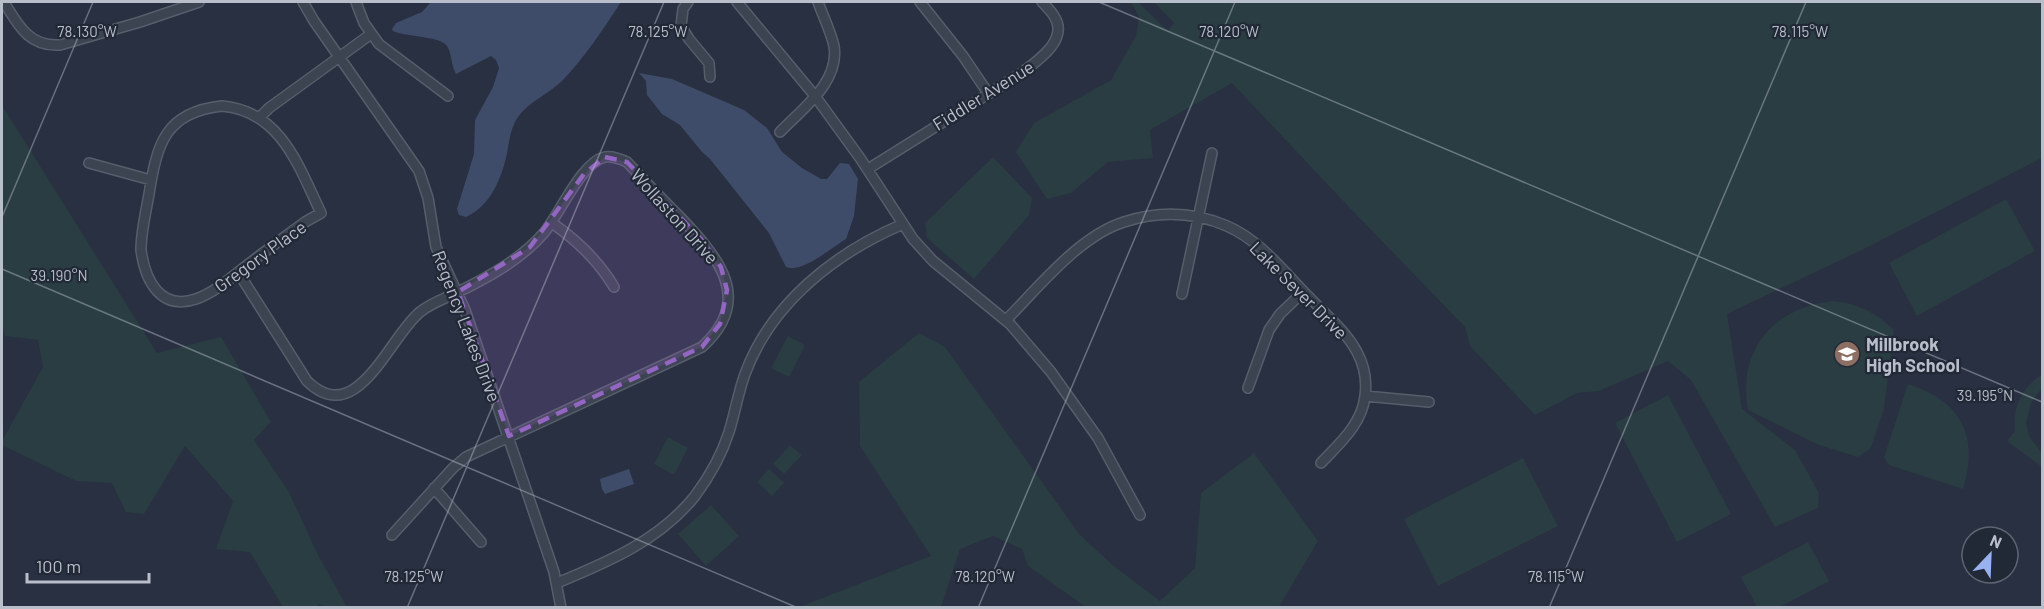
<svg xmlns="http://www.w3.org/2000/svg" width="2044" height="609" font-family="Barlow,sans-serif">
	<rect width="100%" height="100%" fill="#283041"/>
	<!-- green -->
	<path fill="#2a3d42" d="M1131,2H1138L1168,31L1174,23L1154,2H2042V158L1864,249L1727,314L1742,409L1795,450L1819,493L1818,508L1775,527L1691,380L1668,361L1599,391L1577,393L1535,415L1470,346L1465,327L1347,205L1232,83L1150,130L1153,158L1108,162L1071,193L1047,199L1016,152L1034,123L1111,80L1136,36L1139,17Z
		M2,105L157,353L221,337L271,422L254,440L289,492L318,555L347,607H327L319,604L317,607H283L250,552L216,549L233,501L185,446L144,514L126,512L112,483L76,481L2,445V441L43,367L38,340L5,336L2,325Z
		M993,157L1032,198L1029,215L974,279L927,238L925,223Z
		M2006,199L2035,251L1917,316L1889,263Z
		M1832,301C1857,303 1876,312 1894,330L1884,408L1871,448L1858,457L1819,445L1748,410C1737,350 1773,308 1832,301Z
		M919,333L945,347L1080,535L1115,567L1160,601L1195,568L1201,493L1254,453L1318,541L1280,605L1278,608L1086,607L1028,566L1022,549L993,536L960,549L941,607H799L931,556L860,446L859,382Z
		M788,336L805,345L789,377L771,368Z
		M2042,375V388L2031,403L2026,423L2029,436L2042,453V467L2007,441L2015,431C2012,409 2022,386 2042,375Z
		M1908,384C1960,400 1980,436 1963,489L1889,465L1884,457Z
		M1668,395L1731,514L1677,542L1615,423Z
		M668,437L688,448L674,475L654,464Z
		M790,445L802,455L784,474L773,464Z
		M1523,458L1558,526L1438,586L1404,519Z
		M769,469L784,483L772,496L757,482Z
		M711,505L739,536L706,566L678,534Z
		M1808,542L1829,581L1780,607H1757L1741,577Z"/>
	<!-- water -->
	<path fill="#3f4c69" d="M431,2H621C604,28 585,57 563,80C548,95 525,103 515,122C510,132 509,142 507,153C502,177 491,206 466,217L459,215L457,209L474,154L475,120L493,87L499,68L496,60L491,56L456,74C451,65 452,54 447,46C441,36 405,37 393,31L392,29L396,23L422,12Z
		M639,73L672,79L744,110L767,128L782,152L802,168L821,179H827L840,163L849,164L858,179L854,216L846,239C832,247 802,274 786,267L769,233L710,159L702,152L680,125L662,114L647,95L646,81Z
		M629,469L634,484L605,494L602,489L600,479Z"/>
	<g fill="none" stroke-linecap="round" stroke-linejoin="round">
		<!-- minor casing -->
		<g stroke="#575e6b" stroke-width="12">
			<path id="minor" d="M4,2C18,25 29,47 60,45L140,22L199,2
				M303,2L314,21L419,171L428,198L436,247L465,310L554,572L561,608
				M356,2L364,23L379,44L448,96
				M688,2L683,9L681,26L689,39L709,63L710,77
				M737,2L815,96L860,158L913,239L933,261L1010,324L1051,372L1098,438L1140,515
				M920,2L963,56L988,93
				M222,106C281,111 299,167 321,213L305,222C287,235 268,249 250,263C234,275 216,292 196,299C160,311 145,280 141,250C141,231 146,212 149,194C157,144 165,112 222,106Z
				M260,117L269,108L371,34
				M780,132C802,109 840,82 834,46C831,32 823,16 818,2
				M89,163L151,180
				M868,169L1020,74C1036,62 1070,40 1054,16C1051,11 1046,6 1042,2
				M552,223C578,241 598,260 614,287
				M238,272L307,381C357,430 389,337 420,312C431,303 444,299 456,293C487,278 520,260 543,234C559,216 581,162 605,157C613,156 620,159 627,162C644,180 661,198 678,215C716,255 756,298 702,347L466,457L453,468L392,535
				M1182,294L1212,153
				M1006,320C1039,287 1079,236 1124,222C1158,211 1194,212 1227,226C1261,241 1283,271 1309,297C1325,314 1346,331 1357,352C1364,365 1367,381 1365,396C1362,424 1340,443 1321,463
				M1248,388L1269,330L1280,314L1303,292
				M1365,396L1429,402
				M434,488L481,542
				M557,583C608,562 660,540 695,496C709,477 722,454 729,432C735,413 738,393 745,374C771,303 835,253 903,224"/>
		</g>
		<!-- minor -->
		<use href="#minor" stroke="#3c4351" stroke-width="9"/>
	</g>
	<!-- marked area -->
	<path fill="#9466c4" fill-opacity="0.2" stroke="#9466c4" stroke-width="4.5" stroke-dasharray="12 8" stroke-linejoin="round" d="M605,157L627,162L701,239L721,267L727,290L720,324L702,347L509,436L458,292L530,247L584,174Z"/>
	<!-- ticks -->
	<path fill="none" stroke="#b9becb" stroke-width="1.5" stroke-opacity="0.45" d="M1099,2L2042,402M2,217L93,2M2,269L798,608M407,608L664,2M978,608L1235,2M1549,608L1806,2"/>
	<!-- icons -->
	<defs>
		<g id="school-disc" transform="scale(1.35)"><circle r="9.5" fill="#8d6e63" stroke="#212836"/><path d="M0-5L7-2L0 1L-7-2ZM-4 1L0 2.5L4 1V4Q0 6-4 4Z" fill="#fff"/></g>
	</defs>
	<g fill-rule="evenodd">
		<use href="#school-disc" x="1847" y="354"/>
	</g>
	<g text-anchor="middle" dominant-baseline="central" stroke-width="4.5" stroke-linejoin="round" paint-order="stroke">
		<!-- street labels -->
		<g font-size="18" fill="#b9becb" stroke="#212836">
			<text transform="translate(983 95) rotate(-32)">Fiddler Avenue</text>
			<text transform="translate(675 216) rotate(48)">Wollaston Drive</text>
			<text transform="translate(260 256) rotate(-36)">Gregory Place</text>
			<text transform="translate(1299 290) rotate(45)">Lake Sever Drive</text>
			<text transform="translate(467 326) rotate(69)">Regency Lakes Drive</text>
		</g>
		<!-- poi labels -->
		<g font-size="18" font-weight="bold" fill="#b9becb" stroke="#212836" text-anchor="start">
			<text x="1866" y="344">Millbrook<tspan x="1866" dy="21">High School</tspan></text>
		</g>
	</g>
	<g font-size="15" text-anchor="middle" fill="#b9becb" stroke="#212836" stroke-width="4.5" stroke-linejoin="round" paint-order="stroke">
		<text x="87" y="37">78.130°W</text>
		<text x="658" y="37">78.125°W</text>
		<text x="1229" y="37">78.120°W</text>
		<text x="1800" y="37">78.115°W</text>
		<text x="59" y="281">39.190°N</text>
		<text x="1985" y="401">39.195°N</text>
		<text x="414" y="582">78.125°W</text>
		<text x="985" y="582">78.120°W</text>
		<text x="1556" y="582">78.115°W</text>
	</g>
	<!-- border -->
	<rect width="2044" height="609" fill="none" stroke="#b9becb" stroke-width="6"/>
	<!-- north arrow -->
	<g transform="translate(1990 555) rotate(23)"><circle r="28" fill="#212836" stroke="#5e6472" stroke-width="1.5"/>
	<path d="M0-4.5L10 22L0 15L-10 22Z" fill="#97b1f2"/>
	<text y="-9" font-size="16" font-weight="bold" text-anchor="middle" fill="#b9becb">N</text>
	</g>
	<!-- scale -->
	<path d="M27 573v9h122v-9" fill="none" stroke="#b9becb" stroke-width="3"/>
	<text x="36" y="573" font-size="18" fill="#b9becb" stroke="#212836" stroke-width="4.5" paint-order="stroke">100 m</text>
</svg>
